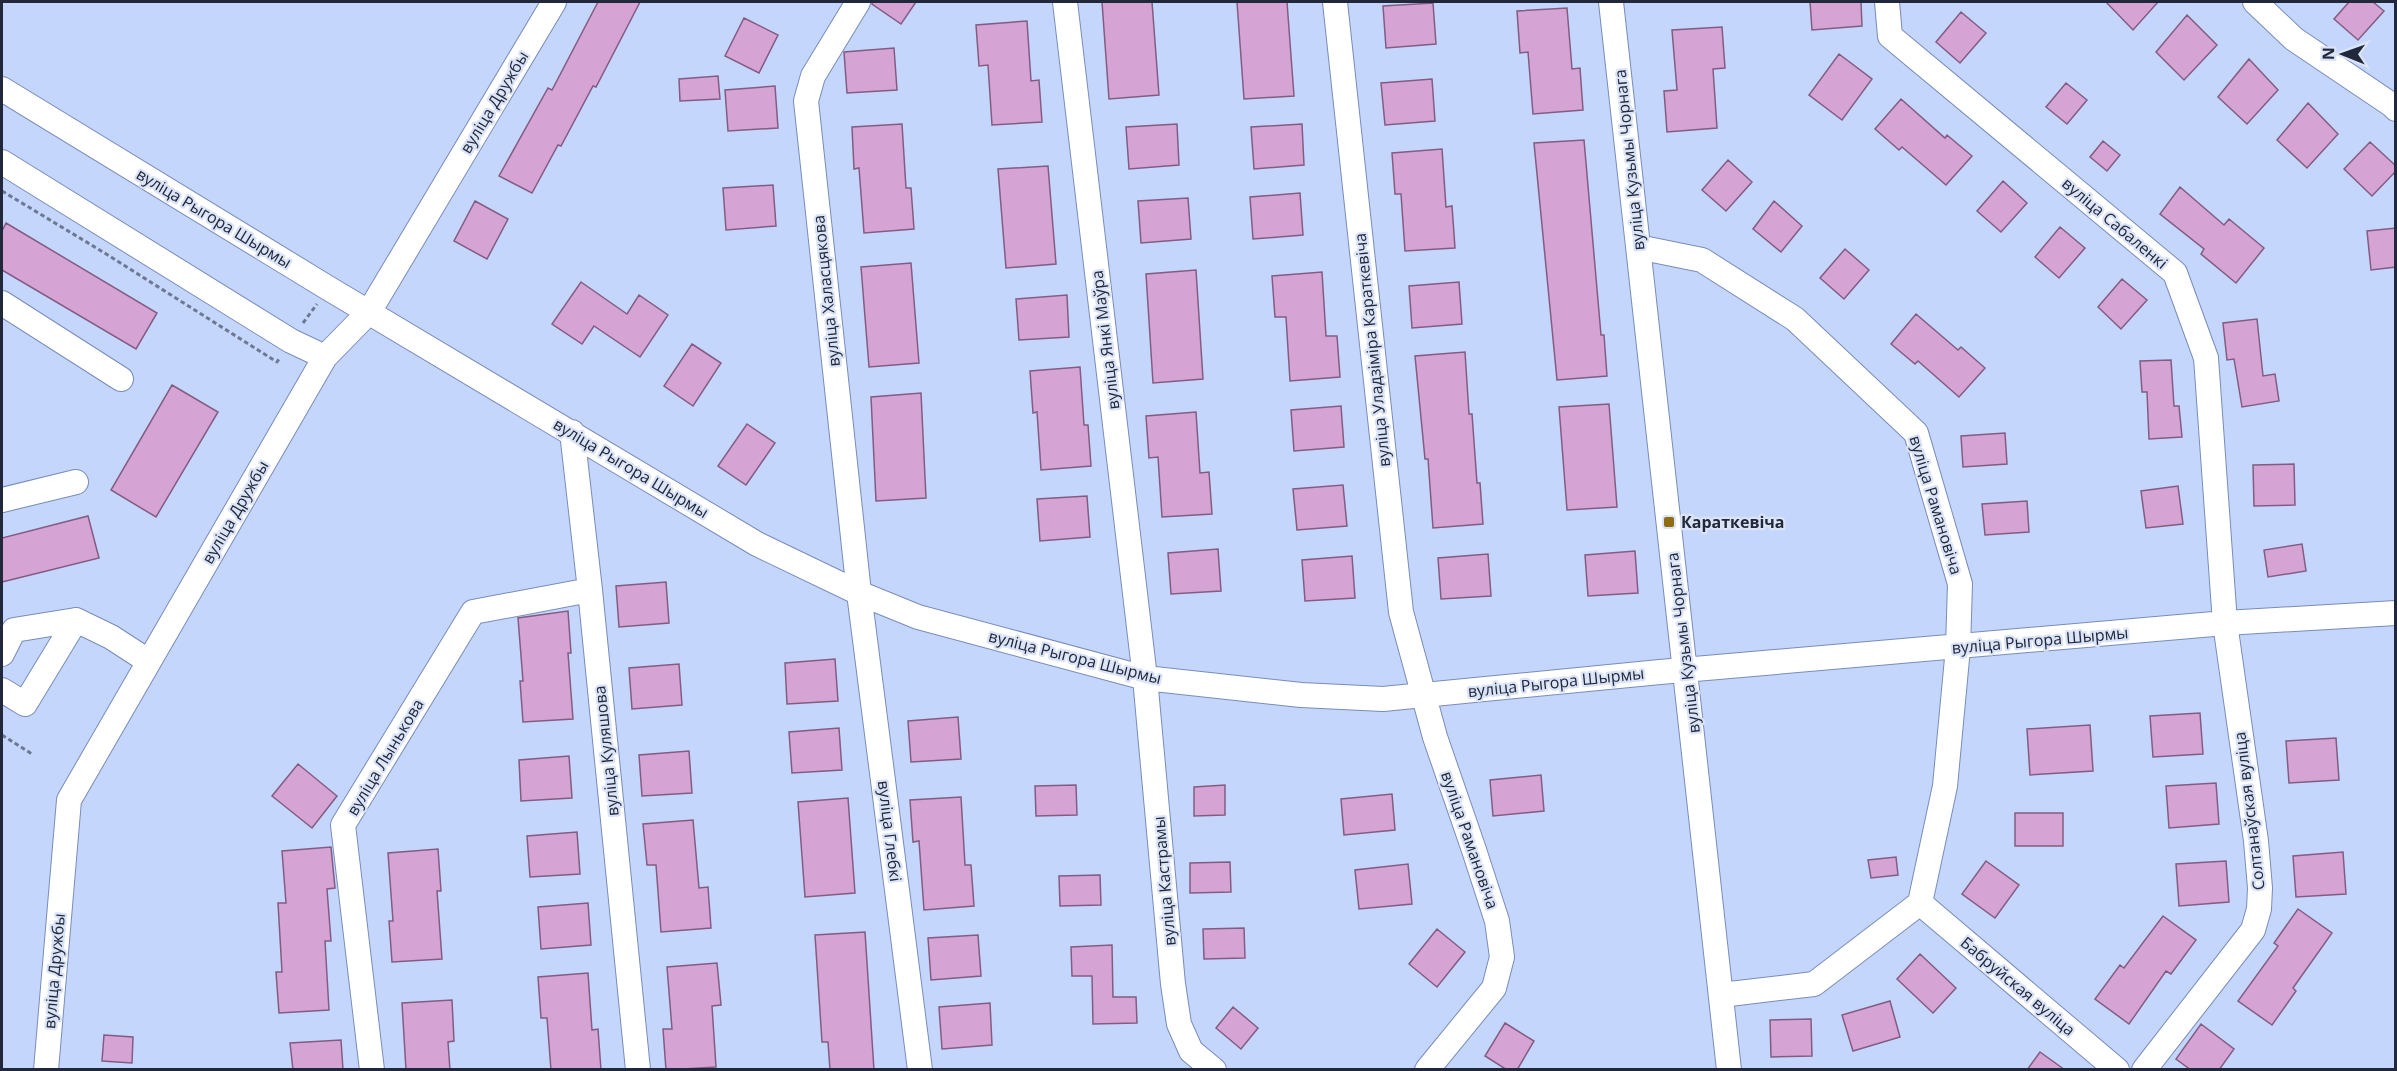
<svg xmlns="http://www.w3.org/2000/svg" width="2397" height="1071" font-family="'Open Sans',sans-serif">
	<rect width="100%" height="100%" fill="#c5d6fd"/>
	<!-- building -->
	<path fill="#d6a3d5" stroke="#825d81" stroke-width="1.5" d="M598,2H640L596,87L593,86L561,146L558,145L532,193L499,176L548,88L552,90Z
		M872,2H916L901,24L872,4Z
		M1102,2H1152L1159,95L1109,99Z
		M1237,2H1287L1294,96L1244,99Z
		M1810,2H1861L1862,26L1812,30Z
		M2106,2H2158L2133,30Z
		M2349,2H2373L2384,11L2358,40L2334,19Z
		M1433,3L1436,44L1386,48L1383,6Z
		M1567,8L1572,69L1580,68L1583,110L1533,114L1528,52L1520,53L1517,11Z
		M1961,12L1986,33L1960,63L1936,42Z
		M2187,15L2217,45L2184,80L2156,52Z
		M744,18L778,35L759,73L725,56Z
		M1027,21L1031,81L1039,80L1042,122L992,125L988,65L979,66L976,25Z
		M1722,27L1725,68L1713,69L1717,128L1667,132L1664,91L1677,90L1672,30Z
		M894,48L897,90L847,93L844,52Z
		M1839,54L1872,79L1842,120L1809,95Z
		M2249,59L2278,90L2247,124L2218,97Z
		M718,76L720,99L680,101L679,79Z
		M1432,79L1435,121L1385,125L1381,83Z
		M2066,83L2087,100L2067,124L2046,107Z
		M775,86L778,128L728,131L725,90Z
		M1901,99L1945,138L1947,135L1972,156L1946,185L1902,147L1899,150L1875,129Z
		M2308,103L2338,134L2307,168L2277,140Z
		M902,124L906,188H911L914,229L864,233L859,168L854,169L852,127Z
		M1177,124L1179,165L1129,169L1126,127Z
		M1302,124L1304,165L1254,169L1251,127Z
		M1584,140L1601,335H1604L1607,376L1557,380L1534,143Z
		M2103,141L2120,155L2107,171L2090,157Z
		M2370,142L2396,166V171L2372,196L2344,169Z
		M1442,149L1446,207L1452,206L1455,248L1405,251L1401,194H1395L1392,153Z
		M1728,160L1752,182L1726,211L1702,190Z
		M1048,166L1056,264L1006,268L998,169Z
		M2003,181L2027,203L2001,232L1977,211Z
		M773,185L776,226L726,230L723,188Z
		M2180,187L2224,225L2229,219L2264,248L2236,283L2201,254L2204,249L2160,214Z
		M1300,193L1303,235L1253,239L1250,197Z
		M1188,198L1191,239L1141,243L1138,201Z
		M475,201L508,219L487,259L454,241Z
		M1774,201L1802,226L1781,252L1753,229Z
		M6,223L157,313L136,349L2,270V231Z
		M2060,227L2085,248L2059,278L2035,257Z
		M2396,228V267L2371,270L2367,231Z
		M1845,249L1869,270L1844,299L1820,278Z
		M911,263L919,363L869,367L861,267Z
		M1196,270L1203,379L1153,383L1146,274Z
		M1322,272L1326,336H1337L1340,377L1290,381L1286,317H1275L1272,276Z
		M2122,279L2147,300L2121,329L2098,307Z
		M581,282L627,314L639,295L668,315L640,357L594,326L582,344L552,324Z
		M1459,282L1462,324L1412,328L1409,286Z
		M1067,295L1069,337L1019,340L1016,299Z
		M1916,314L1958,350L1961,347L1985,368L1959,397L1918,361L1915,364L1891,344Z
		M2257,319L2263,376L2275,374L2279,401L2242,407L2234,359L2227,360L2223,323Z
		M692,344L721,363L693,406L664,386Z
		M1465,352L1469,414H1472L1477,483H1480L1483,524L1433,528L1428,459H1425L1415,356Z
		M2171,360L2174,406H2179L2182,437L2149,439L2147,392H2142L2140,361Z
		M1080,367L1084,425H1088L1091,466L1041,470L1037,412L1033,413L1030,371Z
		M172,385L218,412L156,517L111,490Z
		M921,393L926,498L876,501L871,397Z
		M1609,404L1617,507L1567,510L1559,407Z
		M1341,406L1344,447L1294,451L1291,410Z
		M1196,412L1200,473L1209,472L1212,514L1162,517L1158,457L1149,458L1146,416Z
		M747,424L775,443L746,485L718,466Z
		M2005,433L2007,464L1963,467L1961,436Z
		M2294,464L2295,505L2254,506L2253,465Z
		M1343,485L1347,526L1297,530L1293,489Z
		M2178,486L2183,524L2146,528L2141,491Z
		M1087,496L1090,537L1040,541L1037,499Z
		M2027,501L2029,532L1985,535L1982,504Z
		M88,516L99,558L2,582V538Z
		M2302,544L2306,571L2268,577L2264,550Z
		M1218,549L1221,591L1171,594L1168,553Z
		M1635,551L1638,593L1588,596L1585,555Z
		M1488,554L1491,596L1441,599L1438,558Z
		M1352,556L1355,598L1305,601L1302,560Z
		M666,582L669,623L619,627L616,586Z
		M568,611L571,653H568L573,719L523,722L520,681H523L518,618Z
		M835,659L838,701L787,704L785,663Z
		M679,664L682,705L632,709L629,668Z
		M2200,713L2203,754L2153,757L2150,716Z
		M958,717L961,759L911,762L908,721Z
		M2090,725L2093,771L2030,775L2027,729Z
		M839,728L842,770L792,773L789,732Z
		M2336,738L2339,780L2289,783L2286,741Z
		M689,751L692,793L642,796L639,755Z
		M569,756L572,798L521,801L519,760Z
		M298,764L337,796L312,828L272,796Z
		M1541,775L1544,811L1493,816L1490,780Z
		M2216,783L2219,824L2169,828L2166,786Z
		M1076,785L1077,815L1036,816L1035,786Z
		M1225,785V815L1194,816V787Z
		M1392,794L1395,830L1344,835L1341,799Z
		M961,797L965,865H971L974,906L924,910L919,841L913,842L910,800Z
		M848,798L855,893L805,897L798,802Z
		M2015,813H2063V846H2015Z
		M693,820L699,888L708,887L711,928L661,932L656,865H647L643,824Z
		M577,832L580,874L530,877L527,836Z
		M331,847L335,888L327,889L331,941H325L329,1010L279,1013L276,972H282L278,903H286L282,851Z
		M438,849L441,891H437L442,959L392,962L389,921H393L388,853Z
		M2343,852L2346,894L2296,897L2293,856Z
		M1896,857L1898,875L1871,878L1868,860Z
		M1986,861L2019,885L1995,918L1962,894Z
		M2226,861L2229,902L2179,906L2176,864Z
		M1230,862L1231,892L1190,893V863Z
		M1408,864L1412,904L1359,909L1355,870Z
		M1100,875L1101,905L1060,906L1059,876Z
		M588,903L591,945L541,949L538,907Z
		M2298,909L2332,933L2293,988L2296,991L2272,1025L2238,1001L2278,946L2274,943Z
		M2163,916L2196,940L2171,974L2166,971L2129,1024L2095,999L2120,965L2124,968Z
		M1244,928L1245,958L1204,959L1203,929Z
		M1437,929L1465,952L1437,987L1409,964Z
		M865,932L874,1070H830L828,1042H822L815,935Z
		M978,935L981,976L931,980L928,938Z
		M1112,945L1113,997H1136L1137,1023L1093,1024L1092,976H1072L1071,947Z
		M1920,954L1956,988L1933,1013L1897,979Z
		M717,963L721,1005L712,1006L716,1067L666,1070L663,1029H672L667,967Z
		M588,973L592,1030L598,1029L601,1070H551L547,1018H541L538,977Z
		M452,1000L454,1041L448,1042L450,1070H406L402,1003Z
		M1890,1001L1900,1037L1853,1051L1842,1015Z
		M990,1003L992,1045L942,1049L939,1007Z
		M1233,1007L1258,1028L1241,1049L1216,1028Z
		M1811,1019L1812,1056L1771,1057L1770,1020Z
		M1505,1023L1534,1041L1517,1070H1507L1485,1056Z
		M2201,1024L2234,1049L2219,1070H2191L2176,1059Z
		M104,1035L133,1037L132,1063L102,1061Z
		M341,1040L343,1070H293L290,1043Z
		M2040,1052L2065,1070H2027Z"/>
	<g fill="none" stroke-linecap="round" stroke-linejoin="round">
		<!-- minor casing -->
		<g stroke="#798cb9" stroke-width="26">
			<path id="minor" d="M858,2L813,76L806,101L859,593L920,1070
				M1065,2L1145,678L1173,984L1179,1024L1191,1051L1214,1070
				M1335,2L1401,612L1435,737L1474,850L1497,921L1502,957L1494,988L1427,1070
				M1611,2L1729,1070
				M1887,2L1890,36L2175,273L2206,358L2225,623L2256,841L2260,888L2259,909L2253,930L2144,1070
				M2255,2L2294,39L2392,105L2396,109
				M2,89L328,288L757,544L859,593L918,617L1145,678L1301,695L1383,699L1660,672L2225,623L2396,613
				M2,162L291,341L325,357
				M1638,247L1702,260L1795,319L1916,433L1960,584L1958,648L1945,786L1920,903L1814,984L1721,995
				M2,303L121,379
				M572,432L590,590L638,1070
				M2,500L76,482
				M2,654L14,630L76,620L111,637L148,661
				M2,690L25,704L76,620
				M1920,903L2117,1070
				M46,1070L69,800L325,357L369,312L554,2
				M372,1070L343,825L473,612L590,590"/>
		</g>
		<!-- path -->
		<path stroke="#6c7894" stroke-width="3" stroke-dasharray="4.5 3" stroke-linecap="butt" d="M2,191L103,252L277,362L279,359
			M303,323L317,304
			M2,735L32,754"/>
		<!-- minor -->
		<use href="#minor" stroke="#fff" stroke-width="24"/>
	</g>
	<!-- markers -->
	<rect fill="#8e6e11" stroke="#dbe3f7" stroke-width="2" x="1663" y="516" width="12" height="12" rx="3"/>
	<g text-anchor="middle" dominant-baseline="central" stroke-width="4.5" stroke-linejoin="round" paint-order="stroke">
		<!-- street labels -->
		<g font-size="16" fill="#21283b" stroke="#dbe3f7">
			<text transform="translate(494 102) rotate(-59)">вуліца Дружбы</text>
			<text transform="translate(1629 160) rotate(-96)">вуліца Кузьмы Чорнага</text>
			<text transform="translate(214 218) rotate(31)">вуліца Рыгора Шырмы</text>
			<text transform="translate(2115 223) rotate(40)">вуліца Сабаленкі</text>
			<text transform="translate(826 291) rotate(-96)">вуліца Халасцякова</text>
			<text transform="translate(1105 340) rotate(-97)">вуліца Янкі Маўра</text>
			<text transform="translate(1372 350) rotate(-96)">вуліца Уладзіміра Караткевіча</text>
			<text transform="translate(631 468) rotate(31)">вуліца Рыгора Шырмы</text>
			<text transform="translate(1936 505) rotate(73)">вуліца Рамановіча</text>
			<text transform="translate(235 512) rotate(-60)">вуліца Дружбы</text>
			<text transform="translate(2040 640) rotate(-5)">вуліца Рыгора Шырмы</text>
			<text transform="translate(1683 643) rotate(-97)">вуліца Кузьмы Чорнага</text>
			<text transform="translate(1075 657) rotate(14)">вуліца Рыгора Шырмы</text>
			<text transform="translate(1556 682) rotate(-6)">вуліца Рыгора Шырмы</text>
			<text transform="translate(606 751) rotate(-96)">вуліца Куляшова</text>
			<text transform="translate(385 757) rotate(-59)">вуліца Лынькова</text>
			<text transform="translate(2249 811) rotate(-97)">Солтанаўская вуліца</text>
			<text transform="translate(890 831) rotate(83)">вуліца Глебкі</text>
			<text transform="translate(1470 840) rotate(71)">вуліца Рамановіча</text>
			<text transform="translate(1164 881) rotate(-95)">вуліца Кастрамы</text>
			<text transform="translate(54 971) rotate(-85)">вуліца Дружбы</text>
			<text transform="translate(2018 986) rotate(40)">Бабруйская вуліца</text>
		</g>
		<!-- poi labels -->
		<g font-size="16" font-weight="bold" fill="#21283b" stroke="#dbe3f7" text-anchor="start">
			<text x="1681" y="522">Караткевіча</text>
		</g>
	</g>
	<!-- border -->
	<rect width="2397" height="1071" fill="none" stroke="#21283b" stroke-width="6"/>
	<!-- north arrow -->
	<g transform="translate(2343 54) rotate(271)" stroke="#dbe3f7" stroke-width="4.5" paint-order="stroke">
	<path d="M0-4.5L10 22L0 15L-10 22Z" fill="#21283b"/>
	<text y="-9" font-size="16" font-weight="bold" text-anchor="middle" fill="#21283b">N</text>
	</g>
</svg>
